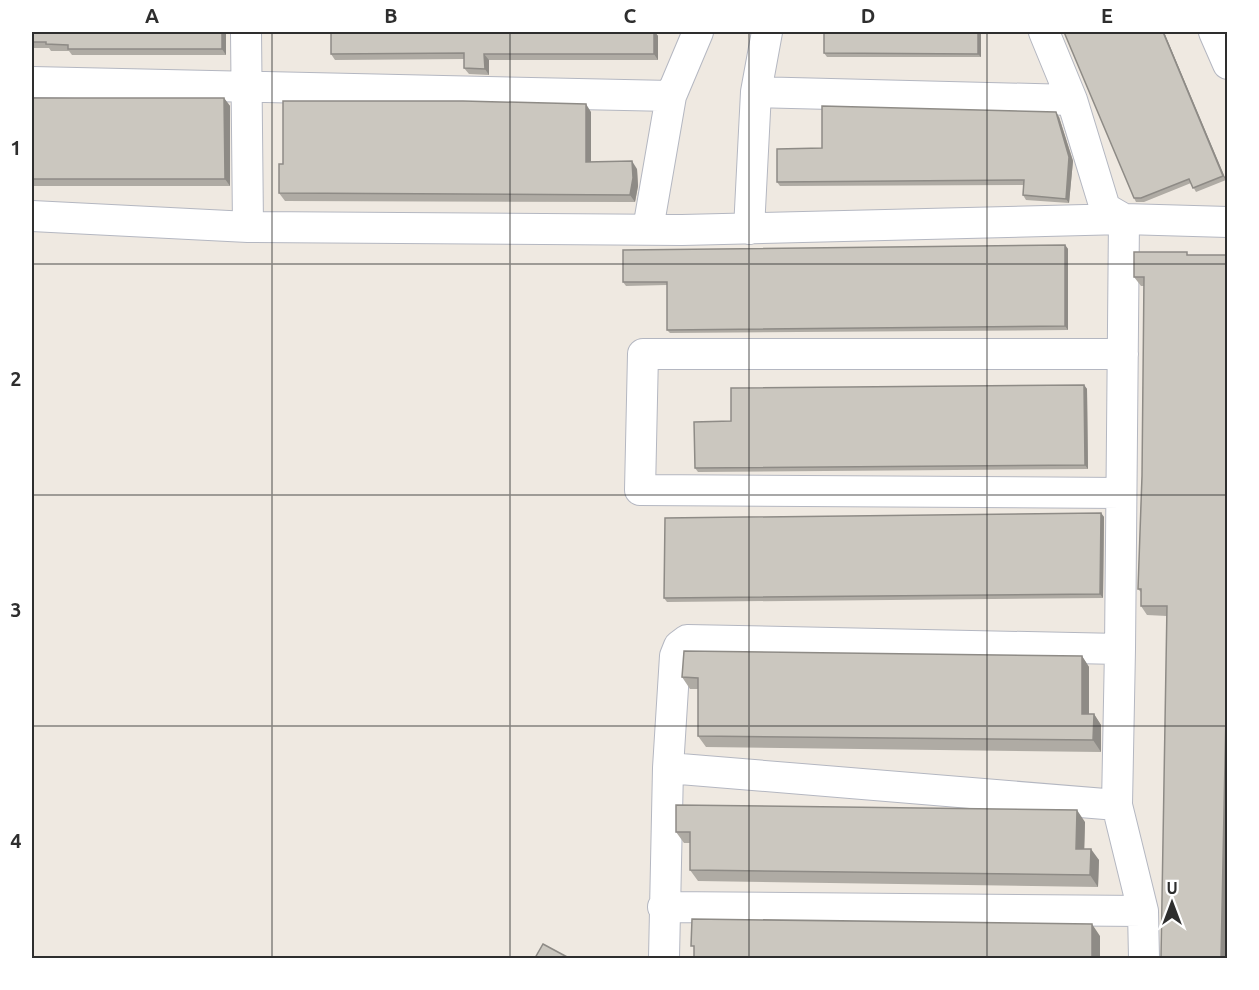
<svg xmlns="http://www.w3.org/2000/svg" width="1259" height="990" font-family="Ubuntu,sans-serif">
	<rect width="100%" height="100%" fill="#efe9e1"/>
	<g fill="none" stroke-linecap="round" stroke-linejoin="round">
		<!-- street casing -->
		<g stroke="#b4b7c1" stroke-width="32">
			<path id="street" d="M246,32L248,227
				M1044,32L1072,100L1105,208L1124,219L1120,649L1117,805L1143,911L1144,958
				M1214,32L1228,64
				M32,82L671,96
				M756,92L1072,100
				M32,216L248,227L682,230L1124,219L1228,222
				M648,229L671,96L698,32
				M749,229L756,92L767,32
				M1121,493L640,490L643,354H1123
				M668,768L1117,805
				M663,907L1143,911
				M664,958L668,768L675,656L679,646L687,640L1120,649"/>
		</g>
		<!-- street -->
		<use href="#street" stroke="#fff" stroke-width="30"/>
	</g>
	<!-- wall -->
	<path fill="#afaba4" d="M32,32H226V55H72L69,51H51L49,48H32Z
		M331,32H655L658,36V60H489V75L469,74L464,68V59L335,60L331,54Z
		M981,32V57H827L824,53Z
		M1164,32L1226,180L1196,192L1191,183L1144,202H1136L1134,198Z
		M32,98H224L230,106V186H32Z
		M591,112V162L637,169L638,186L635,202L285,201L279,193L283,164Z
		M1059,117L1073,161L1069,203L1026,200L1023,195L1024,185L780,186L777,182L822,148Z
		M1065,245L1068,249V330L670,333L667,330V285L626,286L623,282Z
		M1187,252L1167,616L1147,615L1141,606V592L1138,589L1142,476L1144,286H1141L1134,277Z
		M1084,385L1087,389L1088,469L698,472L695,468L731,421Z
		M1101,513L1104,517L1103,598L667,602L664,598Z
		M1082,656L1089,667V714H1094L1101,725V752L706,747L698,736V689H690L682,677Z
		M1085,822L1084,849L1099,860L1098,887L698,881L690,870V843H684L676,832Z"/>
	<!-- shaded-wall -->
	<path fill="#8e8b86" d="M222,32H226V55L222,49Z
		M654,32H655L658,36V60L654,54Z
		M978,32H981V57L978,54Z
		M1163,32H1164L1226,180L1223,176Z
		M484,54L489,60V75L485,69Z
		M224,98L230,106V186L225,179Z
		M586,104L591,112V169L586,162Z
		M1056,112L1059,117L1073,161L1069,203L1066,199Z
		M632,161L637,169L638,186L635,202L630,195Z
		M1065,245L1068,249V330L1065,326Z
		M1084,385L1087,389L1088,469L1085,465Z
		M1101,513L1104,517L1103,598L1100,594Z
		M1082,656L1089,667V725L1082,714Z
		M1227,664V958H1221Z
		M1094,714L1101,725V752L1093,740Z
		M1077,810L1085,822L1084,860L1076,849Z
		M1091,849L1099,860L1098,887L1090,875Z
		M1092,924L1100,936V958H1092Z"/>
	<!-- building -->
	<path fill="#cbc7bf" stroke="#8e8b86" stroke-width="1.5" d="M32,32H222V49H68V45L46,44V42H32Z
		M331,32H654V54H484L485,69L464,68V53L331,54Z
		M824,32H978V54L824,53Z
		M1064,32H1163L1223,176L1193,188L1189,179L1141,198H1134Z
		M32,98H224L225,179H32Z
		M283,101H463L586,104V162L632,161L633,178L630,195L279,193V164H283Z
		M822,106L1056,112L1069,157L1066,199L1023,195L1024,180L777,182V149L822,148Z
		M1065,245V326L667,330V282H623V250Z
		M1134,252H1187V255H1227V664L1221,958H1161L1167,606H1141V589H1138L1142,476L1144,277H1134Z
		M1084,385L1085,465L695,468L694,422L731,421V388Z
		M1101,513L1100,594L664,598L665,518Z
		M684,651L1082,656V714H1094L1093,740L698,736V678L682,677Z
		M676,805L1077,810L1076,849H1091L1090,875L690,870V832H676Z
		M692,919L1092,924V958H694V946H691Z
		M543,944L569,958H535Z"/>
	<!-- grid -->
	<path fill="none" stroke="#2e2e2e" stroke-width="1.5" stroke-opacity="0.55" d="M272,32V958M510,32V958M749,32V958M987,32V958M32,264H1228M32,495H1228M32,726H1228"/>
	<!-- border -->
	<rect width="1259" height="990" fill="none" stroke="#ffffff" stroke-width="66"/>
	<!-- north arrow -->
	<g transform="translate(1172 903)" stroke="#ffffff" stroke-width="4.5" paint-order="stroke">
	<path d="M0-4.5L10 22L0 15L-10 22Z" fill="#2e2e2e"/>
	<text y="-9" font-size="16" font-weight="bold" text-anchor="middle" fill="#2e2e2e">U</text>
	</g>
	<rect x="33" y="33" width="1193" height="924" fill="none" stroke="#2e2e2e" stroke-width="2"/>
	<g font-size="20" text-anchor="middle" font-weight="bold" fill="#2e2e2e">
		<text x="152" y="23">A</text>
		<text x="391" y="23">B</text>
		<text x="630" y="23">C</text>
		<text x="868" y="23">D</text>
		<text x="1107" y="23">E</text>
		<text x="16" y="155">1</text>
		<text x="16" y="386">2</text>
		<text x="16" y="617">3</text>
		<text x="16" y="848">4</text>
	</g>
</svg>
